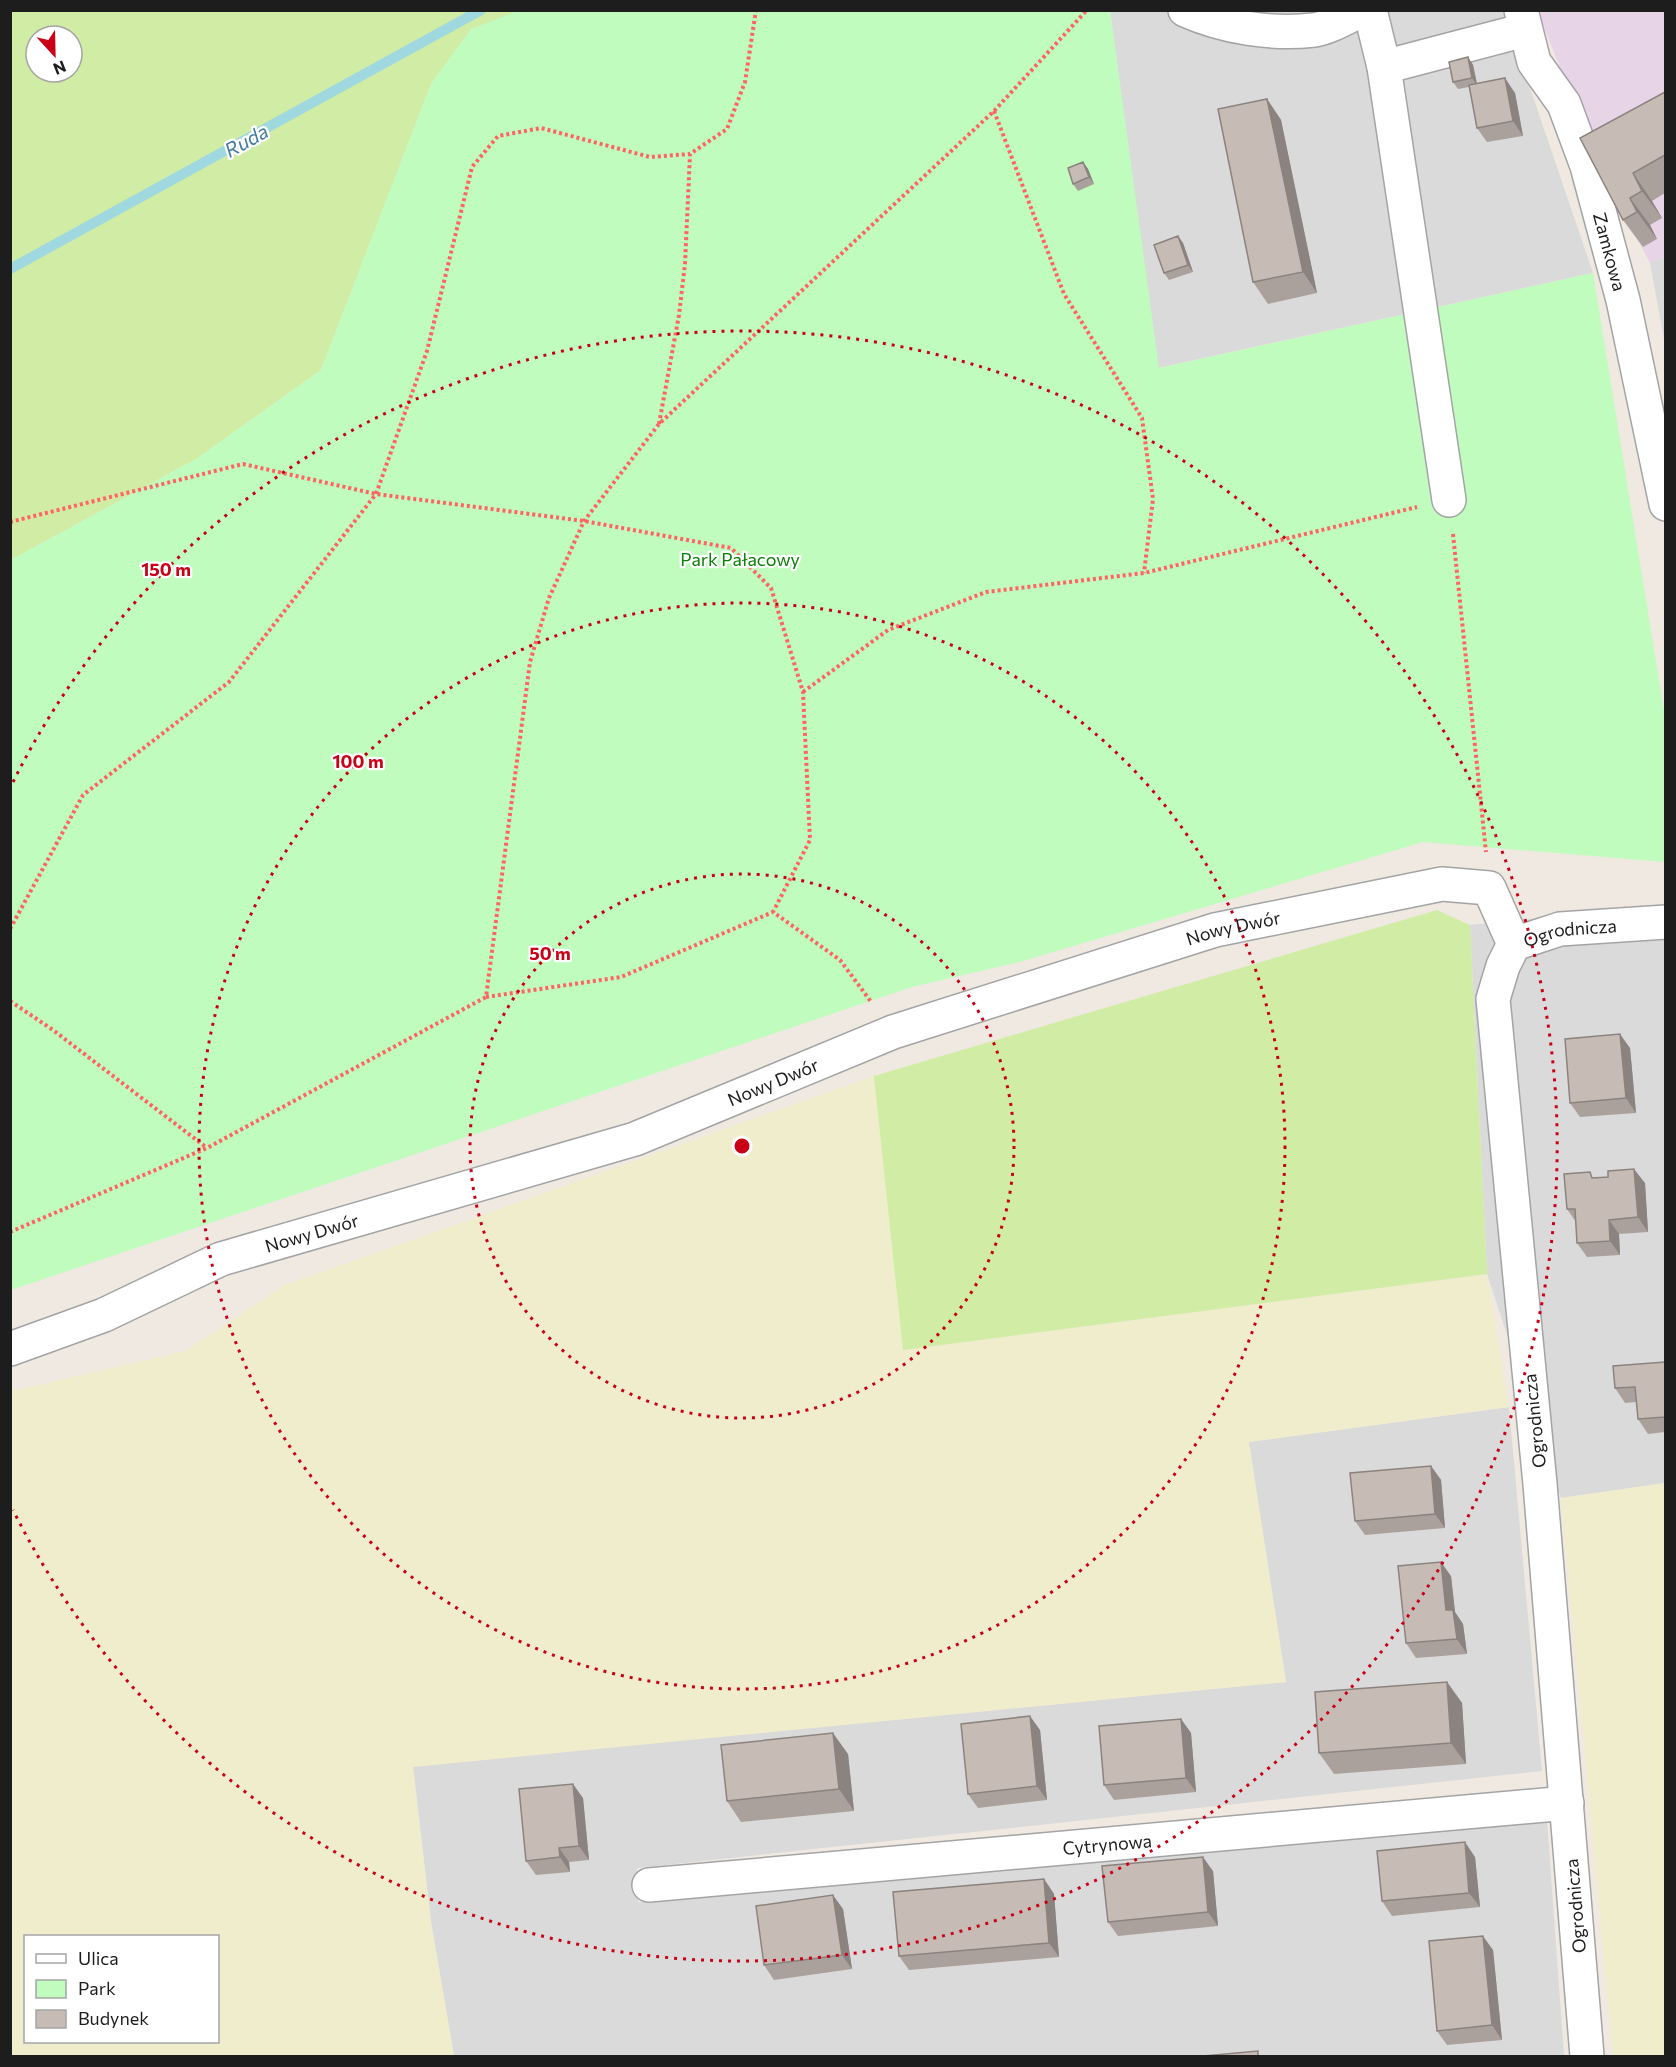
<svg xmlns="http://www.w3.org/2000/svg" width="1676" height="2067" font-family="Commissioner,sans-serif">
	<rect width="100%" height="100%" fill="#efe9e2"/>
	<!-- residential -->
	<path fill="#dbdada" d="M1110,11H1504L1593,273L1158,368Z
		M1665,257V345L1650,263Z
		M1665,905V1483L1561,1498L1487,1274L1470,925Z
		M1509,1407L1542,1771L637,1868L638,1902L1547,1819L1564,2056H454L431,1922L413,1766L1286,1682L1248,1442Z"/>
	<!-- industrial -->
	<path fill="#e8d4e7" d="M1541,10L1665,11V257L1650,263L1597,162L1540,17Z"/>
	<!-- farmland -->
	<path fill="#efedcc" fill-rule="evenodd" d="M874,1076L903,1350L1487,1274L1509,1407L1249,1442L1286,1682L413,1767L431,1922L454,2056H11L10,1388L17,1390L185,1351L285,1285ZM26,1936H218V2042H26Z
		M1665,1483V2056H1613L1561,1498Z"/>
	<!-- grass -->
	<path fill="#d0eca5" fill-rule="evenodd" d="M11,11H520L471,29L431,84L321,370L196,459L11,560ZM36,36H72V72H36Z
		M1437,910L1470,925L1487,1274L903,1350L874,1076Z"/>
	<!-- park -->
	<path fill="#bffcbd" d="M520,10L1110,11L1159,368L1593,273L1665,717V862L1423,842L1023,961L912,987L11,1290V560L196,459L321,370L431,84L471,29Z"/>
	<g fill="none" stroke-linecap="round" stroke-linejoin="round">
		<!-- stream -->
		<path stroke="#a0d8df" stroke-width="10" d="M10,269L481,10"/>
		<!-- street casing -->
		<g stroke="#a4a4a4" stroke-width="36">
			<g id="street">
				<path d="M1185,10C1223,27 1271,35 1314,30C1329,28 1347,17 1362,10"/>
				<path d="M1370,10L1384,67"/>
				<path id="s1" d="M1521,10L1534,62L1564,104L1587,166L1623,300L1666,504"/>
				<path d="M1449,500L1384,67L1525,30"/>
				<path id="s2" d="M10,1349L104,1315L221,1259L635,1139L893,1032L1215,930L1442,884L1489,888L1514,944"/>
				<path id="s3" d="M649,1885L1567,1803"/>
				<path id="s4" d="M1587,2056L1540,1484L1493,999L1503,966L1514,944L1560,929L1666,922"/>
			</g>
		</g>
		<!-- path -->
		<path stroke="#ff6365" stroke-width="4" stroke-dasharray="3 3" stroke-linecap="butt" d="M994,111L1064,294L1142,418L1153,499L1144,573
			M659,424L679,315L685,264L690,154L727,129L745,82L756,10
			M10,522L243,464L376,494L584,521L731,548L771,588L803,692L810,840L773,912
			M1453,534L1486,852
			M803,692L888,630L986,592L1144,573L1417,507
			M10,929L83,795L229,682L376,494L427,351L472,167L498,136L541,128L650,157L690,154
			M486,997L621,977L773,912L840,960L872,1003
			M10,1001L53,1030L207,1148
			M10,1232L207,1148L486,997L530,662L549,598L584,521L659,424L994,111L1087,10"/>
		<!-- street -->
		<use href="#street" stroke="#fff" stroke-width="33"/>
	</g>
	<!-- wall -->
	<path fill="#aba19c" d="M1468,57L1473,65L1477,83L1515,93L1523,136L1487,142L1477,128L1469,87L1458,89L1453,82Z
		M1665,92V193L1652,201L1662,218L1650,225L1657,239L1643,247L1623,220L1580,138Z
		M1267,99L1281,120L1317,293L1268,304L1253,282Z
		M1083,162L1088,169L1094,184L1078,191L1073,184Z
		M1178,236L1183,243L1193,272L1169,280L1164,273Z
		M1630,1048L1636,1113L1580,1117L1570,1103Z
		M1594,1178L1645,1183L1648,1232L1619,1234L1620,1255L1587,1257L1577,1243L1576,1222L1567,1209Z
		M1665,1362V1432L1648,1434L1638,1419L1636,1402L1625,1403L1615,1388Z
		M1431,1466L1441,1480L1445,1528L1365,1535L1355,1521Z
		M1451,1576L1455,1612L1463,1624L1467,1654L1416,1658L1406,1643Z
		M1447,1682L1462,1703L1466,1764L1334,1774L1319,1753Z
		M1181,1719L1191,1733L1196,1792L1114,1800L1104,1785Z
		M1040,1730L1047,1800L978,1808L968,1794Z
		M848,1754L854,1811L741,1822L727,1801Z
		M583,1798L589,1860L569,1862L570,1872L536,1875L526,1861Z
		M1475,1857L1480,1907L1392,1916L1382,1901Z
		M1213,1871L1218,1926L1118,1936L1108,1922Z
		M1044,1879L1054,1894L1059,1957L909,1970L899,1956Z
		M843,1909L852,1969L774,1980L764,1965Z
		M1493,1950L1502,2040L1447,2045L1437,2031Z"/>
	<!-- shaded-wall -->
	<path fill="#8b837f" d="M1468,57L1473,65L1477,85L1472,78Z
		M1505,78L1515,93L1523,136L1513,121Z
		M1267,99L1281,120L1317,293L1303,272Z
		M1083,162L1088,169L1094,184L1089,177Z
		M1633,173L1652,201L1662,218L1642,191Z
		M1630,198L1650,225L1657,239L1637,212Z
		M1178,236L1183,243L1193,272L1188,265Z
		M1620,1034L1630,1048L1636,1113L1626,1098Z
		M1634,1169L1645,1183L1648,1232L1638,1217Z
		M1609,1220L1619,1234L1620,1255L1610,1241Z
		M1431,1466L1441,1480L1445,1528L1435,1514Z
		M1441,1562L1451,1576L1455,1612L1463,1624L1467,1654L1457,1639L1446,1610Z
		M1447,1682L1462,1703L1466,1764L1451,1743Z
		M1030,1716L1040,1730L1047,1800L1037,1786Z
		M1181,1719L1191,1733L1196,1792L1186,1778Z
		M833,1733L848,1754L854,1811L839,1789Z
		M573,1784L583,1798L589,1860L579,1846Z
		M1465,1842L1475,1857L1480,1907L1469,1893Z
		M559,1848L569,1862L570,1872L560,1857Z
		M1203,1857L1213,1871L1218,1926L1208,1912Z
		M1044,1879L1054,1894L1059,1957L1049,1943Z
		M833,1895L843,1909L852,1969L842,1955Z
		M1483,1936L1493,1950L1502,2040L1492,2025Z"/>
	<!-- building -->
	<path fill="#c7bbb5" stroke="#8b837f" stroke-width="1.5" d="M1468,57L1472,78L1453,82L1449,62Z
		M1505,78L1513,121L1477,128L1469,85Z
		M1665,92V155L1633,173L1642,191L1630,198L1637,212L1623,220L1580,138Z
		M1267,99L1303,272L1253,282L1218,109Z
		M1083,162L1089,177L1073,184L1068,168Z
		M1178,236L1188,265L1164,273L1154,245Z
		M1620,1034L1626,1098L1570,1103L1565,1039Z
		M1634,1169L1638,1217L1609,1220L1610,1241L1577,1243L1575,1209H1567L1564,1174L1590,1172L1592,1178L1608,1177V1171Z
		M1665,1362V1417L1638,1419L1635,1387L1615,1388L1613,1366Z
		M1431,1466L1435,1514L1355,1521L1350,1473Z
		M1441,1562L1446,1610H1453L1457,1639L1406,1643L1398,1566Z
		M1447,1682L1451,1743L1319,1753L1315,1692Z
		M1030,1716L1037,1786L968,1794L961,1724Z
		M1181,1719L1186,1778L1104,1785L1099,1726Z
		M833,1733L839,1789L727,1801L721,1745Z
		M573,1784L579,1846L559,1848L560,1857L526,1861L519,1789Z
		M1465,1842L1469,1893L1382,1901L1377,1851Z
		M1203,1857L1208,1912L1108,1922L1102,1866Z
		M1044,1879L1049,1943L899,1956L893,1892Z
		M833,1895L842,1955L764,1965L756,1906Z
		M1483,1936L1492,2025L1437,2031L1429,1941Z
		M1258,2051V2056H1203Z"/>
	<!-- distance rings -->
	<g fill="none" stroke="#ca0017" stroke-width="3" stroke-dasharray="3 6">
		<circle cx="742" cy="1146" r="272"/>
		<circle cx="742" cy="1146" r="543"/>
		<path d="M13 782A815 815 0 1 1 13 1510"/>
	</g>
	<g text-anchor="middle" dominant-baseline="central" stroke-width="4.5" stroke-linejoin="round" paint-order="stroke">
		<!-- street labels -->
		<g font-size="18" fill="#1d1d1d" stroke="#fff">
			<text stroke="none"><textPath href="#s1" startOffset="260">Zamkowa</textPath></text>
			<text stroke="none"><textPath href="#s2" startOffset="1296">Nowy Dwór</textPath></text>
			<text stroke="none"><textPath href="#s4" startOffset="1178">Ogrodnicza</textPath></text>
			<text stroke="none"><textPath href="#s2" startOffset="810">Nowy Dwór</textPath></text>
			<text stroke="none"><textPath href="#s2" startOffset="324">Nowy Dwór</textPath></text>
			<text transform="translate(1534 1421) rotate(-96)">Ogrodnicza</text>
			<text stroke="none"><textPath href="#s3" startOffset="460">Cytrynowa</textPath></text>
			<text transform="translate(1575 1906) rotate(-95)">Ogrodnicza</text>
		</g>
		<!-- park labels -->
		<g font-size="18" fill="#0a8007" stroke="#fff">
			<text x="740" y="559">Park Pałacowy</text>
		</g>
		<!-- water labels -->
		<g font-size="20" font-style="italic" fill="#417ba1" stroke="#fff">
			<text transform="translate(246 140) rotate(-29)">Ruda</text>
		</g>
	</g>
	<circle cx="742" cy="1146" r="9" fill="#ca0017" stroke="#fff" stroke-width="3"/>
	<g font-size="18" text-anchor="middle" font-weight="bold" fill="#ca0017" stroke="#fff" stroke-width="4.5" stroke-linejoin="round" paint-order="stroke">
		<text x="166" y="576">150 m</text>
		<text x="358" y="768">100 m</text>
		<text x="550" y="960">50 m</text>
	</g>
	<!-- border -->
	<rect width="1676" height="2067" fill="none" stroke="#1d1d1d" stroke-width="24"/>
	<!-- legend -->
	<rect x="24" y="1935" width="195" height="108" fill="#ffffff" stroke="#a5a5a5" stroke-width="1.5"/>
	<rect x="36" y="1954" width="30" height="9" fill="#ffffff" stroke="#a5a5a5" stroke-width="1.5"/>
	<text x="78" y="1965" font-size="18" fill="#1d1d1d">Ulica</text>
	<rect x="36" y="1980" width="30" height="18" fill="#bffcbd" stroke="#a5a5a5" stroke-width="1.5"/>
	<text x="78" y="1995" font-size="18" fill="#1d1d1d">Park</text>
	<rect x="36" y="2010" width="30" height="18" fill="#c7bbb5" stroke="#a5a5a5" stroke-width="1.5"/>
	<text x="78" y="2025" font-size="18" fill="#1d1d1d">Budynek</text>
	<!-- north arrow -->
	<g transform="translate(54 54) rotate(158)"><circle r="28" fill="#ffffff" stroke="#a5a5a5" stroke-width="1.5"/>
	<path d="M0-4.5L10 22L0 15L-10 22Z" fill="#ca0017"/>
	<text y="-9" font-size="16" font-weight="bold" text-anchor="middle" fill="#1d1d1d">N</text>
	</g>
</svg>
